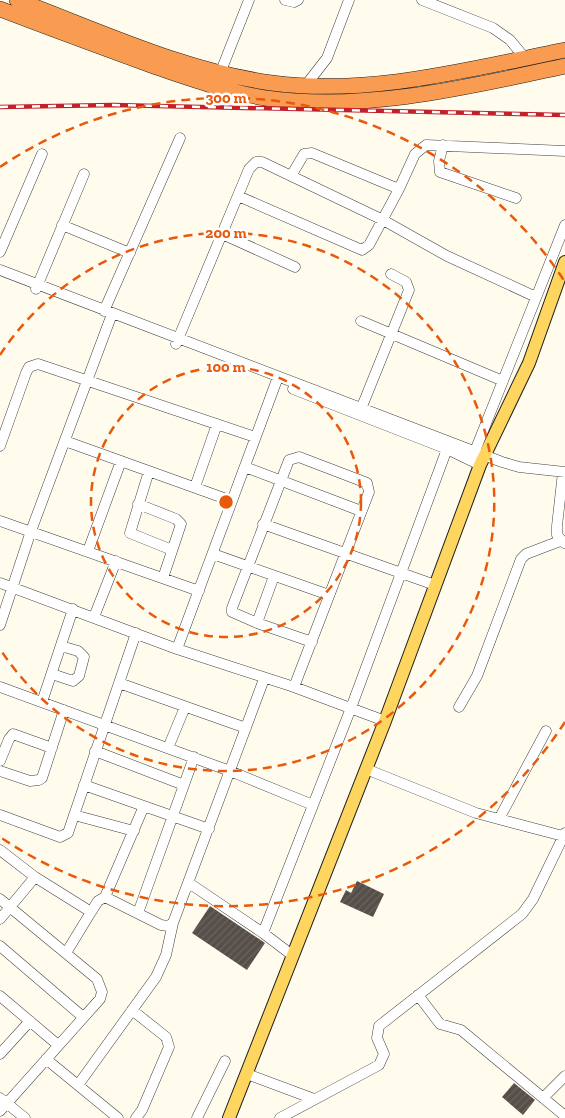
<svg xmlns="http://www.w3.org/2000/svg" width="565" height="1118" font-family="'Zilla Slab',serif">
	<defs>
		<pattern id="building-hatch" width="6" height="6" patternUnits="userSpaceOnUse" patternTransform="scale(1.25)"><rect width="6" height="6" fill="#564e49"/><path d="M-1 1l2-2M0 6l6-6M5 7l2-2" fill="none" stroke="#69635f"/></pattern>
	</defs>
	<rect width="100%" height="100%" fill="#fffbed"/>
	<!-- building -->
	<path fill="url(#building-hatch)" d="M357,881L384,894L373,917L340,902L346,890L351,893Z
		M210,906L265,943L247,970L192,933Z
		M514,1083L535,1100L523,1115L502,1097Z"/>
	<g fill="none" stroke-linecap="round" stroke-linejoin="round">
		<!-- minor casing -->
		<g stroke="#404040" stroke-width="11">
			<path id="minor" d="M285,0L294,2L298,0
				M422,0L493,28L510,40L525,58
				M221,71L249,0
				M306,85L327,58L349,0
				M443,145L439,161L440,172L516,198
				M291,176L304,154L312,153L399,189
				M238,196L362,250L369,245L399,189L415,154L426,145L565,151
				M62,225L130,253
				M222,234L295,267
				M0,252L42,154
				M0,270L502,462L519,467L565,472
				M36,289L84,174
				M104,311L180,138
				M361,321L503,381
				M176,344L249,169L256,162H262L383,220L447,256L536,297
				M293,389L447,449L480,465
				M359,414L409,290L406,282L391,274
				M65,441L232,501
				M0,446L26,373L29,367L38,364L255,437
				M475,451L565,225
				M245,467L361,511
				M149,471L130,533L172,550
				M563,472L557,526V535L564,543
				M195,487L217,424
				M138,504L176,519L181,524L163,578
				M0,521L199,591
				M263,524L435,585
				M88,551L121,461
				M213,554L329,595
				M274,576L257,623L312,642
				M0,583L177,649L294,687L385,721
				M94,617L116,561
				M257,623L232,612V608L289,460L299,457L367,483L369,492L294,687
				M0,625L31,531L112,314
				M177,649L278,377
				M52,674L73,681L79,676L84,657L78,651L61,646
				M119,683L246,728
				M0,687L230,771L313,805
				M42,702L73,609
				M459,707L477,676L521,559L526,554L560,541
				M168,748L185,707
				M95,751L184,785
				M0,761L9,739L13,734L52,748
				M366,769L476,813L563,836
				M0,771L30,781L39,780L42,778L64,710
				M84,785L209,829
				M0,815L60,837L68,833L136,633
				M74,815L134,831
				M499,819L546,731
				M0,850L35,877L91,912L98,901L105,897L161,925L168,926L173,923L264,679
				M189,883L263,933L292,955
				M105,897L144,806
				M0,899L97,979L102,992L100,999L0,1111
				M138,913L194,757
				M0,919L35,877
				M263,933L351,708L447,449
				M0,946L83,1017
				M66,953L91,912
				M418,995L440,1024L461,1030L565,1116
				M0,996L58,1045
				M132,1010L166,1037L169,1047L142,1110L136,1118
				M0,1054L30,1021
				M46,1059L118,1118
				M247,1074L314,1099
				M78,1085L156,977L166,955L173,923
				M0,1098L25,1118
				M543,1098L565,1076
				M197,1118L225,1061
				M280,1118L379,1065L384,1054L377,1038L379,1026L522,914L533,899L565,833"/>
		</g>
		<!-- major casing -->
		<g stroke="#1e1e1e" stroke-width="14">
			<path id="major" d="M229,1118L385,721L480,465L529,363L565,262"/>
		</g>
		<!-- highway casing -->
		<g stroke="#1e1e1e" stroke-width="16">
			<path id="highway" d="M17,0C100,31 184,71 272,83C370,96 470,69 565,50
				M0,9C52,29 104,48 156,67C192,79 228,92 265,98C365,112 468,87 565,66"/>
		</g>
		<!-- minor -->
		<use href="#minor" stroke="#fff" stroke-width="10"/>
		<!-- major -->
		<use href="#major" stroke="#fdd55f" stroke-width="12"/>
		<!-- highway -->
		<use href="#highway" stroke="#f99c51" stroke-width="15"/>
		<!-- rail casing -->
		<g stroke="#c2202a" stroke-width="4.5">
			<path id="rail" d="M0,107L113,105L565,115"/>
		</g>
		<!-- rail -->
		<use href="#rail" stroke="#fff" stroke-width="2.5" stroke-dasharray="8" stroke-linecap="butt"/>
	</g>
	<!-- distance rings -->
	<g fill="none" stroke="#e8590c" stroke-width="2.5" stroke-dasharray="9 6">
		<circle cx="226" cy="502" r="135"/>
		<path d="M0 355A269 269 0 1 1 0 649"/>
		<path d="M565 722A404 404 0 0 1 0 837M0 167A404 404 0 0 1 565 282"/>
	</g>
	<circle cx="226" cy="502" r="8" fill="#e8590c" stroke="#fff" stroke-width="2.5"/>
	<g font-size="15" text-anchor="middle" font-weight="bold" fill="#e8590c" stroke="#fff" stroke-width="5" stroke-linejoin="round" paint-order="stroke">
		<text x="226" y="103">300 m</text>
		<text x="226" y="238">200 m</text>
		<text x="226" y="372">100 m</text>
	</g>
</svg>
